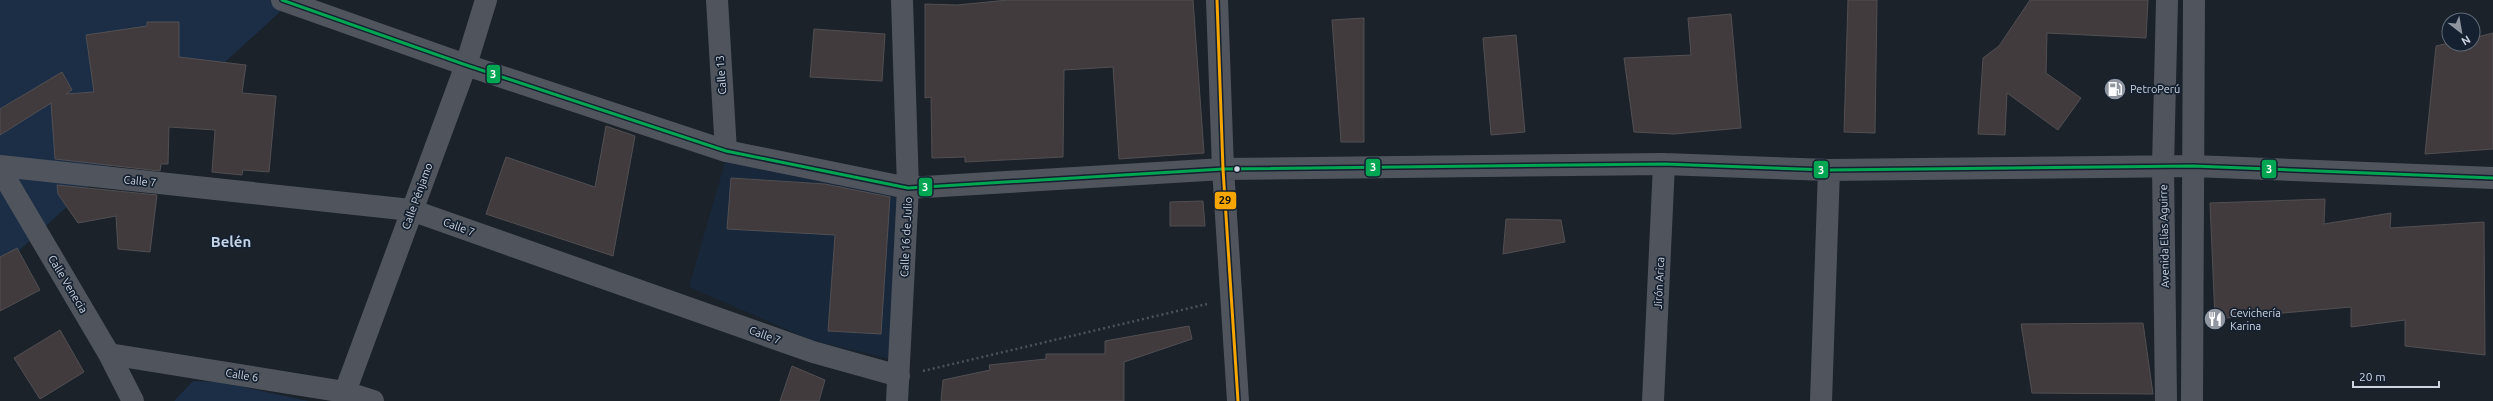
<svg xmlns="http://www.w3.org/2000/svg" width="2493" height="401" font-family="Ubuntu,sans-serif">
	<rect width="100%" height="100%" fill="#1b222a"/>
	<!-- built -->
	<path fill="#18273a" d="M725,162L899,195L890,359L811,340L689,287Z"/>
	<!-- green -->
	<path fill="#1b2e46" d="M0,0H293L0,268Z
		M193,381L219,382L309,401H174Z"/>
	<!-- building -->
	<path fill="#423b3e" stroke="#514f52" d="M1008,0H1193L1204,153L1119,159L1113,67L1064,70L1063,157L965,162V157L932,158L931,97L925,98V4L957,5Z
		M1848,0H1877L1875,133L1844,132Z
		M2030,0H2148L2146,38L2047,33L2046,73L2081,98L2058,130L2007,93L2005,135L1978,134L1983,58L1999,46Z
		M1731,14L1741,128L1674,134L1634,132L1624,58L1691,55L1688,18Z
		M1364,18V142H1341L1332,20Z
		M147,22H179V57L246,65L242,93L276,96L269,172L243,170L242,175L212,172L215,130L169,127L168,164H161L160,171L55,159L51,103L0,135V109L62,72L72,90L66,94L94,92L86,35L147,26Z
		M814,29L885,34L882,81L810,77Z
		M2493,33V149L2425,154L2436,46L2449,43L2473,44V38Z
		M1516,35L1525,132L1491,135L1483,38Z
		M606,126L635,136L613,256L486,214L506,157L595,187Z
		M731,178L825,184L890,197L881,334L828,331L835,235L727,229Z
		M57,185L157,195L150,252L118,249L116,216L78,223L58,194Z
		M2325,199L2324,224L2391,213L2390,228L2484,222L2485,355L2405,346V320L2351,327V307L2215,319L2210,203Z
		M1203,201L1205,226H1170V202Z
		M1506,219L1561,220L1565,242L1503,254Z
		M17,248L40,290L0,311V257Z
		M2143,323L2153,394L2032,393L2021,324Z
		M1189,326L1192,339L1124,362V401H941L943,380L990,370L989,365L1046,359V354H1105V341Z
		M60,330L84,372L40,399L14,358Z
		M792,366L825,380L819,401H780Z"/>
	<g fill="none" stroke-linecap="round" stroke-linejoin="round">
		<!-- path -->
		<path stroke="#4e5259" stroke-width="2.5" stroke-dasharray="2 3" stroke-linecap="butt" d="M923,371L1207,304"/>
		<!-- minor -->
		<path stroke="#50555d" stroke-width="22" d="M282,0L466,65L726,151L908,188L1223,169L1664,164L1829,170L2193,166L2493,178
			M717,0L726,151
			M1217,0L1223,169L1238,401
			M0,166L411,210L813,352L899,376
			M0,169L109,354L133,401
			M109,354L345,392L373,401
			M345,392L466,65L486,0
			M897,401L908,188L902,0
			M1653,401L1664,164
			M1821,401L1829,170
			M2166,401L2163,166L2167,0
			M2192,401L2194,0"/>
		<!-- bus-1 casing -->
		<g stroke="#152130" stroke-width="6">
			<path id="bus-1" d="M282,0L466,65L726,151L908,188L1223,169L1664,164L1829,170L2193,166L2493,178"/>
		</g>
		<!-- bus-2 casing -->
		<g stroke="#152130" stroke-width="6">
			<path id="bus-2" d="M1217,0L1223,169L1238,401"/>
		</g>
		<!-- bus-1 -->
		<use href="#bus-1" stroke="#00a651" stroke-width="3"/>
		<!-- bus-2 -->
		<use href="#bus-2" stroke="#f7a600" stroke-width="3"/>
	</g>
	<!-- icons -->
	<defs>
		<g id="fuel-disc" transform="scale(1.15)"><circle r="9.5" fill="#8f96a0" stroke="#152130"/><path d="M-5.5-6h7V0h2V4h1.3V-2.5L3-4.5l.8-.8L6-3V5H2.5V1h-1V6h-7ZM-4.2-4.7v3.2H.2V-4.7Z" fill="#fff"/></g>
		<g id="restaurant-disc" transform="scale(1.15)"><circle r="9.5" fill="#8f96a0" stroke="#152130"/><path d="M-5-6h1v4h1v-4h1v4h1v-4h1v5L-1.5 .5V6h-2V.5L-5-1ZM5-6V6H3V1.5H1.5Q1.5-4 5-6Z" fill="#fff"/></g>
	</defs>
	<g fill-rule="evenodd">
		<use href="#fuel-disc" x="2115" y="89"/>
		<use href="#restaurant-disc" x="2215" y="319"/>
	</g>
	<!-- markers -->
	<circle fill="#cdd5e0" stroke="#152130" stroke-width="1.5" cx="1237" cy="169" r="3.5"/>
	<g text-anchor="middle" dominant-baseline="central" stroke-width="3.5" stroke-linejoin="round" paint-order="stroke">
		<!-- street labels -->
		<g font-size="11" fill="#cdd5e0" stroke="#152130">
			<text transform="translate(721 75) rotate(-94)">Calle 13</text>
			<text transform="translate(140 181) rotate(6)">Calle 7</text>
			<text transform="translate(417 196) rotate(-70)">Calle Pénjamo</text>
			<text transform="translate(459 227) rotate(20)">Calle 7</text>
			<text transform="translate(2164 236) rotate(-91)">Avenida Elías Aguirre</text>
			<text transform="translate(906 237) rotate(-87)">Calle 16 de Julio</text>
			<text transform="translate(1659 283) rotate(-87)">Jirón Arica</text>
			<text transform="translate(68 284) rotate(59)">Calle Venecia</text>
			<text transform="translate(765 335) rotate(20)">Calle 7</text>
			<text transform="translate(242 375) rotate(9)">Calle 6</text>
		</g>
		<!-- poi labels -->
		<g font-size="11" fill="#cdd5e0" stroke="#152130" text-anchor="start">
			<text x="2130" y="89">PetroPerú</text>
			<text x="2230" y="313">Cevichería<tspan x="2230" dy="13">Karina</tspan></text>
		</g>
		<!-- district labels -->
		<g font-size="15" font-weight="bold" fill="#c4d4e9" stroke="#152130">
			<text x="231" y="241">Belén</text>
		</g>
	</g>
	<g stroke="#152130" stroke-width="1.5">
		<rect x="486" y="64" width="15" height="20" rx="4" fill="#00a651"/>
		<rect x="1365" y="158" width="16" height="19" rx="4" fill="#00a651"/>
		<rect x="2261" y="159" width="16" height="20" rx="4" fill="#00a651"/>
		<rect x="1813" y="160" width="16" height="19" rx="4" fill="#00a651"/>
		<rect x="918" y="177" width="15" height="20" rx="4" fill="#00a651"/>
		<rect x="1214" y="191" width="23" height="19" rx="4" fill="#f7a600"/>
	</g>
	<g font-size="11" text-anchor="middle" font-weight="bold" fill="#fff">
		<text x="493" y="78">3</text>
		<text x="1373" y="171">3</text>
		<text x="2269" y="173">3</text>
		<text x="1821" y="174">3</text>
		<text x="925" y="191">3</text>
	</g>
	<g font-size="11" text-anchor="middle" font-weight="bold" fill="#111">
		<text x="1225" y="204">29</text>
	</g>
	<!-- north arrow -->
	<g transform="translate(2461 32) rotate(149)"><circle r="19" fill="#152130" stroke="#5f6976"/>
	<path d="M0-3L7 15L0 10L-7 15Z" fill="#8f96a0"/>
	<text y="-6" font-size="11" font-weight="bold" text-anchor="middle" fill="#cdd5e0">N</text>
	</g>
	<!-- scale -->
	<path d="M2353 381v6h86v-6" fill="none" stroke="#cdd5e0" stroke-width="2"/>
	<text x="2359" y="381" font-size="12" fill="#cdd5e0" stroke="#152130" stroke-width="3" paint-order="stroke">20 m</text>
</svg>
